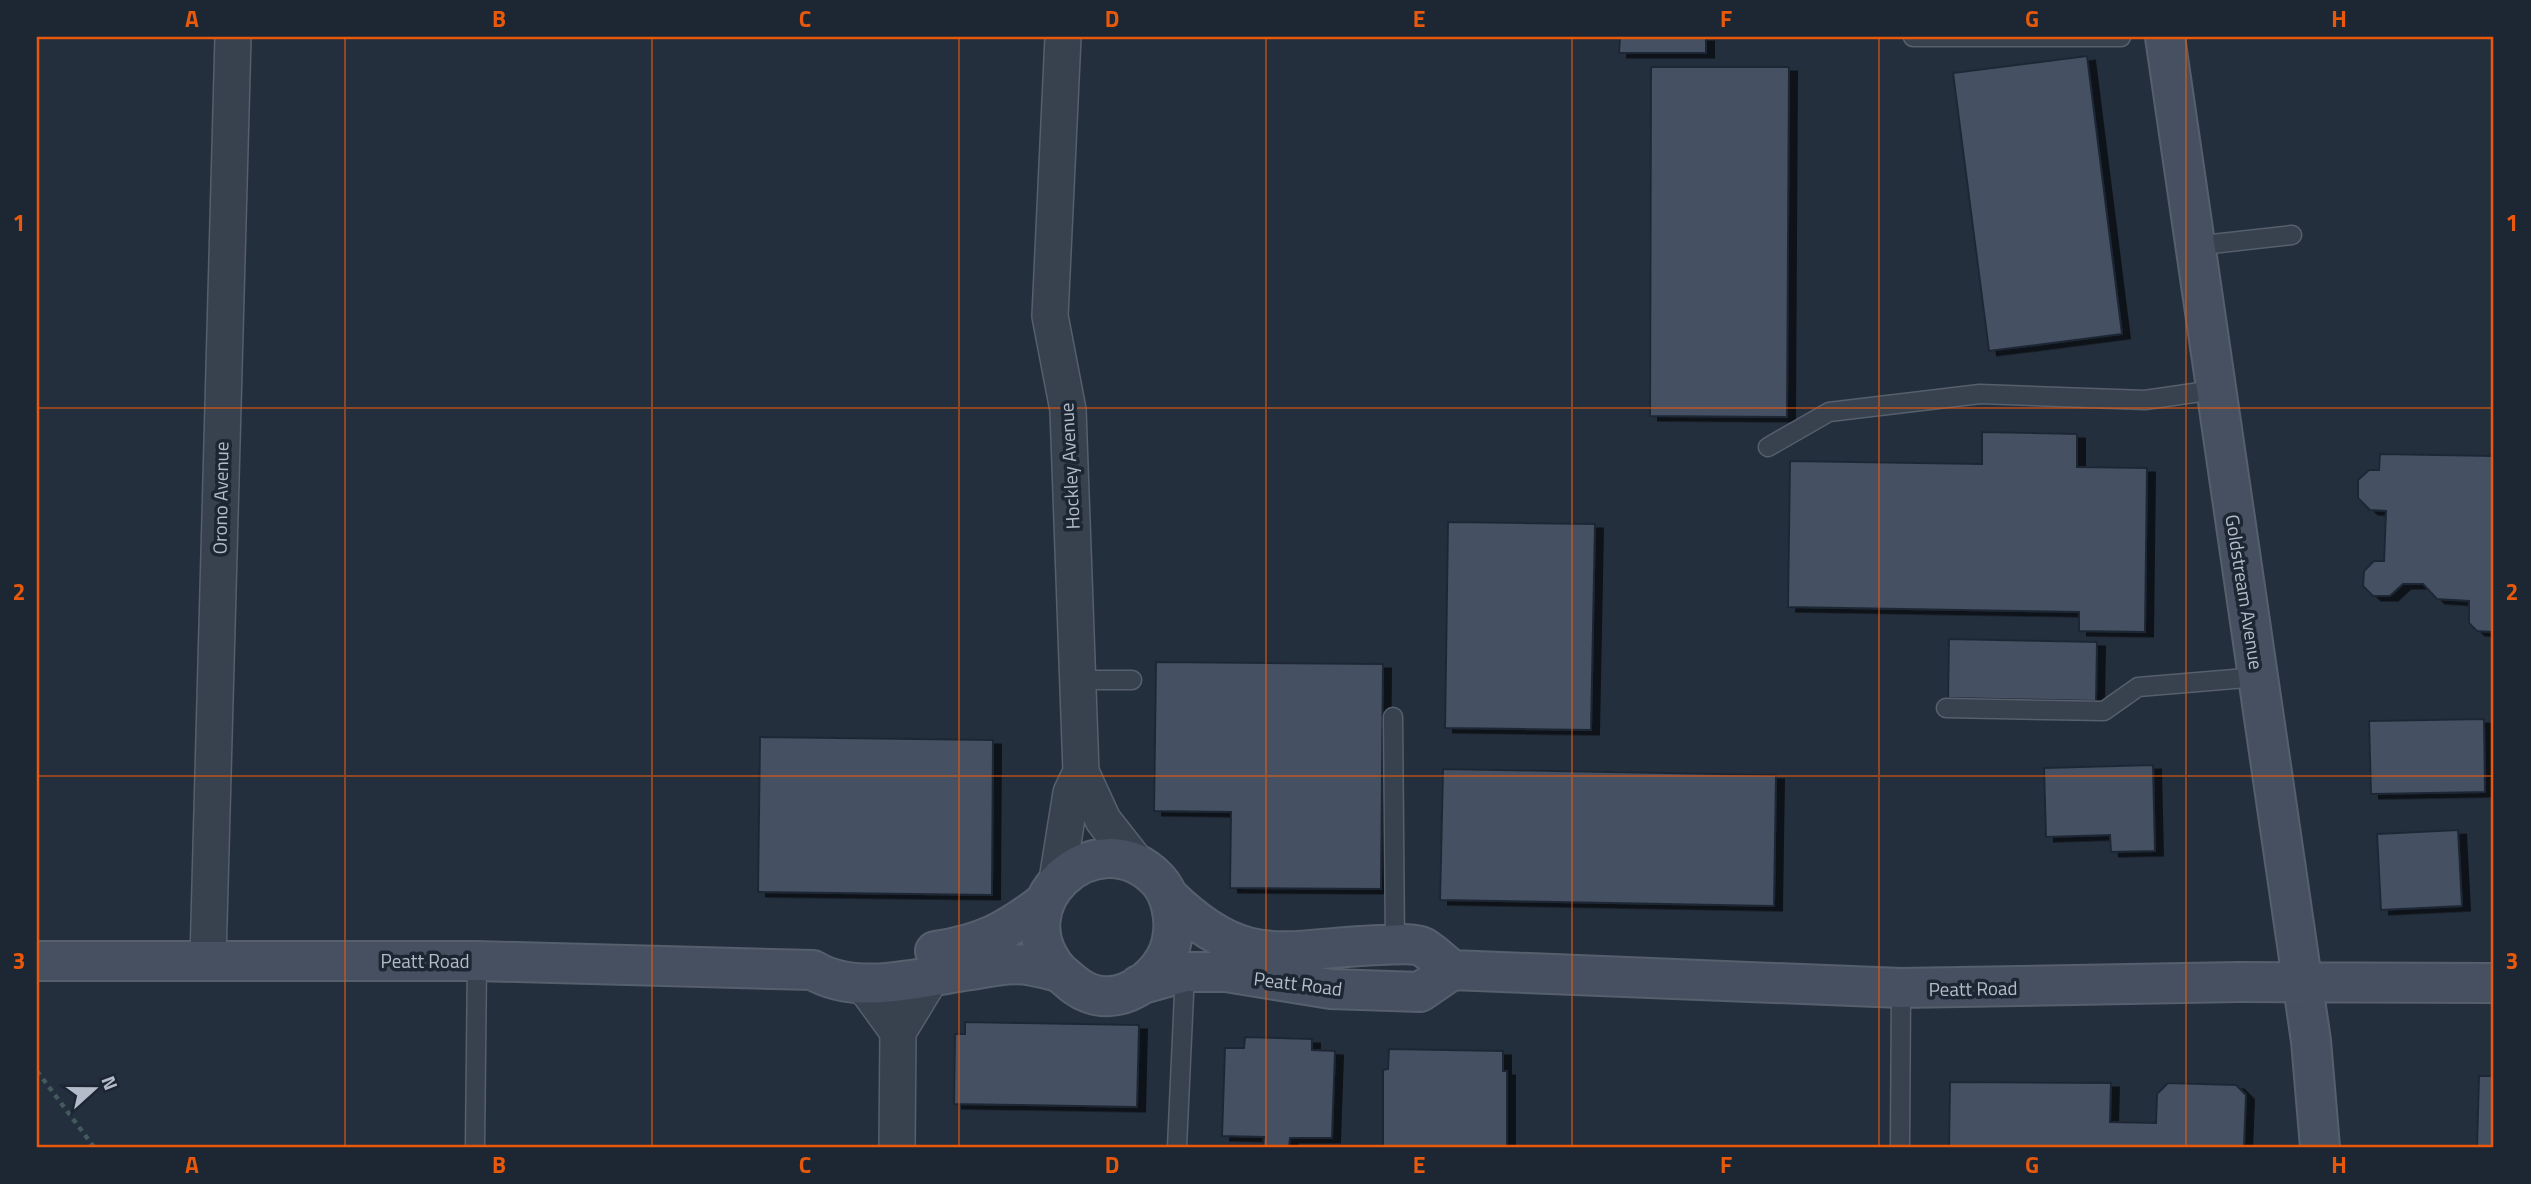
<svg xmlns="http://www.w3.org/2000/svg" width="2531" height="1184" font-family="'Titillium Web',sans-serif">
	<defs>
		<filter id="shadow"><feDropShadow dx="8" dy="4.5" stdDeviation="0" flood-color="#0009"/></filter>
	</defs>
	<rect width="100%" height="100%" fill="#242f3e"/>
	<!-- building -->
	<path fill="#455162" stroke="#1f2835" stroke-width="2" filter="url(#shadow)" d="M1620,37H1706V53H1619Z
		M2087,56L2122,334L1989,351L1953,73Z
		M1651,67H1789L1787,417L1650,416Z
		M1982,432L2077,434V467L2147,468L2145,632L2079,631V612L1788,607L1790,461L1982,464Z
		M2380,454L2494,456V632L2477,631L2469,623V601L2437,599L2423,584H2403L2390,596H2373L2363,586L2364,571L2374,561H2384L2386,511L2370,510L2358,498V480L2369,470H2379Z
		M1448,522L1595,524L1591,730L1445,728Z
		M1949,639L2097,642L2096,701L1948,698Z
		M1156,662L1383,664L1381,889L1230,888L1231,812L1154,811Z
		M2484,719L2485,792L2371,794L2369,721Z
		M760,737L993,740L992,895L758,892Z
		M2153,765L2155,851L2111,852L2110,835L2046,837L2044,768Z
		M1443,769L1776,775L1774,906L1440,900Z
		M2458,830L2462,906L2381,910L2377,834Z
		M965,1022L1139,1025L1137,1107L954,1104L955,1034H965Z
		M1245,1037L1312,1039V1050L1335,1051L1332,1138H1290L1289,1147H1263L1264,1137L1222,1136L1225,1048H1244Z
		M1389,1049L1503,1051V1071H1507V1147H1383V1070L1388,1069Z
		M2479,1076H2494V1147H2477Z
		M1950,1082L2111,1083L2110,1122L2156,1123L2157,1094L2168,1083L2236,1085L2246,1095L2244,1147H1949Z"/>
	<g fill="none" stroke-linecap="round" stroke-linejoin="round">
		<!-- lane casing -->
		<g stroke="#565f6c" stroke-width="21">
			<path id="lane" d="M1913,37H2121
				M2194,246L2292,235
				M1768,447L1829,412L1980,394L2145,400L2214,390
				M1076,680H1132
				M1946,708L2104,711L2138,687L2258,677
				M1393,717L1395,945
				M475,1147L477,961
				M1177,1147L1185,972
				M1900,1147L1901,988"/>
		</g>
		<!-- street casing -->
		<g stroke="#565f6c" stroke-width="38">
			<path id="street" d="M1063,37L1050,316L1068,410L1081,772L1103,820L1139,866
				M1057,880L1071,793L1081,772
				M208,959L233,37
				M857,982L869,992L898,1032
				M897,1147L898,1032L932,976"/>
		</g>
		<!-- secondary casing -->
		<g stroke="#565f6c" stroke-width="42">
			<path id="secondary" d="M2165,37L2311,1041L2320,1147
				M1168,896C1246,973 1284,948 1380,945C1392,945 1412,942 1423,947C1433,953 1443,963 1452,970L1901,988L2239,982L2494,983
				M935,951C983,944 1007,931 1045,902
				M37,961H477L813,970C855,996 918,978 964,971C987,968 1010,961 1033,966C1041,968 1056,970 1063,975C1071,982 1078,989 1089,993C1125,1007 1167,973 1172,939C1176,920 1171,893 1157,879C1096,817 997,906 1061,974
				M1139,985L1185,972H1226L1331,989L1420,992L1452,970"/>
		</g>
		<!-- path -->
		<path stroke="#44595c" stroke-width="4.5" stroke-dasharray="5 5" stroke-linecap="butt" d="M37,1071L94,1147"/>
		<!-- lane -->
		<use href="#lane" stroke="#38414e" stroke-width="18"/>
		<!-- street -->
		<use href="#street" stroke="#38414e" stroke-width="35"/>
		<!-- secondary -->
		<use href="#secondary" stroke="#465061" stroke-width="38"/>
	</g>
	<!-- grid -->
	<path fill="none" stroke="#e8590c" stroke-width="2" stroke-opacity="0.55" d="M345,37V1147M652,37V1147M959,37V1147M1266,37V1147M1572,37V1147M1879,37V1147M2186,37V1147M37,408H2494M37,776H2494"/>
	<g text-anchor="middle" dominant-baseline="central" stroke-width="7" stroke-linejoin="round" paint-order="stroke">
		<!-- street labels -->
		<g font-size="19" fill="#b4bcc9" stroke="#1d2633">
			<text transform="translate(1069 466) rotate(-93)">Hockley Avenue</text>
			<text transform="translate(220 498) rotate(-89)">Orono Avenue</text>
			<text transform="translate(2245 592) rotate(81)">Goldstream Avenue</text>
			<text x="425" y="960">Peatt Road</text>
			<text transform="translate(1298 983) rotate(7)">Peatt Road</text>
			<text transform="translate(1973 988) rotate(-1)">Peatt Road</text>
		</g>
	</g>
	<!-- border -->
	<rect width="2531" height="1184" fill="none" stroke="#1d2633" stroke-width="77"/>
	<!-- north arrow -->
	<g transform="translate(94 1089) rotate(69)" stroke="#1d2633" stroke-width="5" paint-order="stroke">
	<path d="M0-5L12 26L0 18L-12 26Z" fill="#b4bcc9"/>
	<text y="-10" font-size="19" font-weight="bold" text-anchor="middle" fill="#b4bcc9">N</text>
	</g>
	<rect x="38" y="38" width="2454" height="1108" fill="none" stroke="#e8590c" stroke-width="2.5"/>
	<g font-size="23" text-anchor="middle" font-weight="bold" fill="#e8590c">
		<text x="192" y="27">A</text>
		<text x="499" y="27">B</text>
		<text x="805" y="27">C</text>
		<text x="1112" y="27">D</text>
		<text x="1419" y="27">E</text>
		<text x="1726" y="27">F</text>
		<text x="2032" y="27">G</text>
		<text x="2339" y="27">H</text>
		<text x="19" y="231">1</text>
		<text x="2512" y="231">1</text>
		<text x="19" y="600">2</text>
		<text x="2512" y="600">2</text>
		<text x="19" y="969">3</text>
		<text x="2512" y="969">3</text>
		<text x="192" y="1173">A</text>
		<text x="499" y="1173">B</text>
		<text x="805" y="1173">C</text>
		<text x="1112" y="1173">D</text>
		<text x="1419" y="1173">E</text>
		<text x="1726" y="1173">F</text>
		<text x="2032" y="1173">G</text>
		<text x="2339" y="1173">H</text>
	</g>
</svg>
